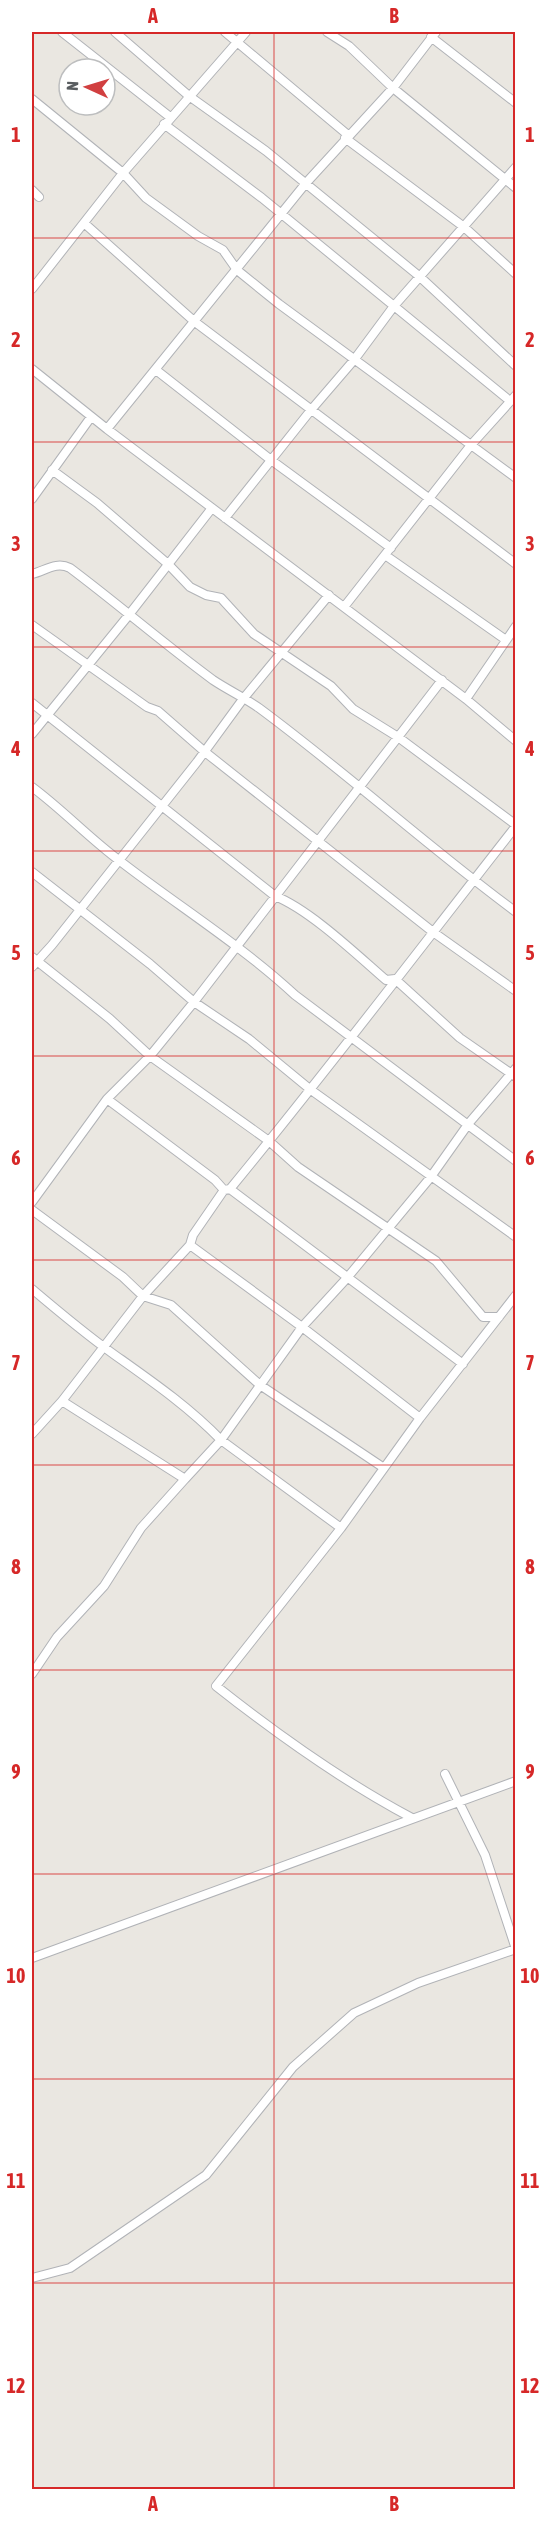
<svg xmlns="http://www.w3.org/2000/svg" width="547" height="2521" font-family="'Asap Condensed',sans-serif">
	<rect width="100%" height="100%" fill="#eae7e1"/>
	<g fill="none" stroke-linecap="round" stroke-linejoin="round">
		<!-- minor casing -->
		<g stroke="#b1b3b7" stroke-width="10">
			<path id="minor" d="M62,32L170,117
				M115,32L189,96L266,151L419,276L516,366
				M225,32L348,135
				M327,32L349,46L393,88L516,188
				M431,37L516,103
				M32,99L123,173L146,198L198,236L223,250L237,270L279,304L516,478
				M164,124L262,198L510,401
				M345,138L464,227L516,274
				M32,190L39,197
				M84,223L195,322L516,564
				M32,289L123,173L246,32
				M32,369L107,429L466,699L516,741
				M156,370L271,460L391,548
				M107,429L306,183L393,88L436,32
				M52,470L97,503L168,564L190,587L206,595L221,598L254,634L331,686L353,709L398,737L516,825
				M32,499L91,417
				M225,518L311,410L354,360L394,306L516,167
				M385,555L506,640
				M32,574C45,571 56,561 70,568C118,604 164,644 213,680C228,690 245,698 259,708C347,773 428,847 516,912
				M344,607L471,445L516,395
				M32,625L147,707L158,711L205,752L433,932L516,991
				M466,699L516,626
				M32,703L275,896C310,910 356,954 386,980L395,979L460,1038L516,1077
				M32,734L128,616L212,508
				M32,787C63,810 89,838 120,861C178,906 241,945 295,995L516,1161
				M32,872L150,964L194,1002L249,1039L311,1090L516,1237
				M32,957L110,1019L150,1056L269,1141L298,1167L436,1261L483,1317H499
				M32,967L52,945L197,762L243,699L329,595
				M107,1099L150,1056L194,1002L442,680
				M230,1189L463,1364
				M224,1190L230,1189C328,1070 421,947 516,826
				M32,1202L107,1099L215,1180L224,1190L193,1235L190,1245L302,1327L420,1418L516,1295
				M32,1210L123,1277L143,1296L171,1305L260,1385L384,1468
				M32,1289C58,1311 84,1333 112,1353C150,1380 188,1406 221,1440L185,1479L62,1401
				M420,1418L341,1528L221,1440L302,1327L347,1278L430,1178L469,1123L516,1068
				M32,1434L62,1401L143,1296L190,1245
				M341,1528L216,1686C278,1735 342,1781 412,1818
				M32,1674L57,1637L104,1586L141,1528L185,1479
				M445,1774L485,1855L516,1949
				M32,1958L516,1781
				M32,2278L70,2268L206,2175L293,2067L354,2013L418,1983L516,1949"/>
		</g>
		<!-- minor -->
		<use href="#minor" stroke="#fff" stroke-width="8"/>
	</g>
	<!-- grid -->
	<path fill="none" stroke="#d62828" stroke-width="1.5" stroke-opacity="0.55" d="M274,32V2490M32,238H516M32,442H516M32,647H516M32,851H516M32,1056H516M32,1260H516M32,1465H516M32,1670H516M32,1874H516M32,2079H516M32,2283H516"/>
	<!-- border -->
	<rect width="547" height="2521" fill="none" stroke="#ffffff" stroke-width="66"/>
	<!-- north arrow -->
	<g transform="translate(87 87) rotate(274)"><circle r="28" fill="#ffffff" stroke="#bdbebf" stroke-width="1.5"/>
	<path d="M0-4.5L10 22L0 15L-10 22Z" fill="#d13f40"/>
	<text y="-9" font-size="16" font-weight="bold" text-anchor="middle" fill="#595d60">N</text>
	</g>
	<rect x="33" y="33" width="481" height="2455" fill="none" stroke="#d62828" stroke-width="2"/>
	<g font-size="20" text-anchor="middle" font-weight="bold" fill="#d62828">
		<text x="153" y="23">A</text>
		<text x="394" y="23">B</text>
		<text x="16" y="142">1</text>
		<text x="530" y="142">1</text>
		<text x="16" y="347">2</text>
		<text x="530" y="347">2</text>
		<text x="16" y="551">3</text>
		<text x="530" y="551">3</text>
		<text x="16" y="756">4</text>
		<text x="530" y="756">4</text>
		<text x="16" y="960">5</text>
		<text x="530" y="960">5</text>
		<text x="16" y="1165">6</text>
		<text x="530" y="1165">6</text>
		<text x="16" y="1370">7</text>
		<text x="530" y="1370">7</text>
		<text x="16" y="1574">8</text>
		<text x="530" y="1574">8</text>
		<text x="16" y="1779">9</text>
		<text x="530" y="1779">9</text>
		<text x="16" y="1983">10</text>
		<text x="530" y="1983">10</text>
		<text x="16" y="2188">11</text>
		<text x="530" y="2188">11</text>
		<text x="16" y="2393">12</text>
		<text x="530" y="2393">12</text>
		<text x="153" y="2511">A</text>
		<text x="394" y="2511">B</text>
	</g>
</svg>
